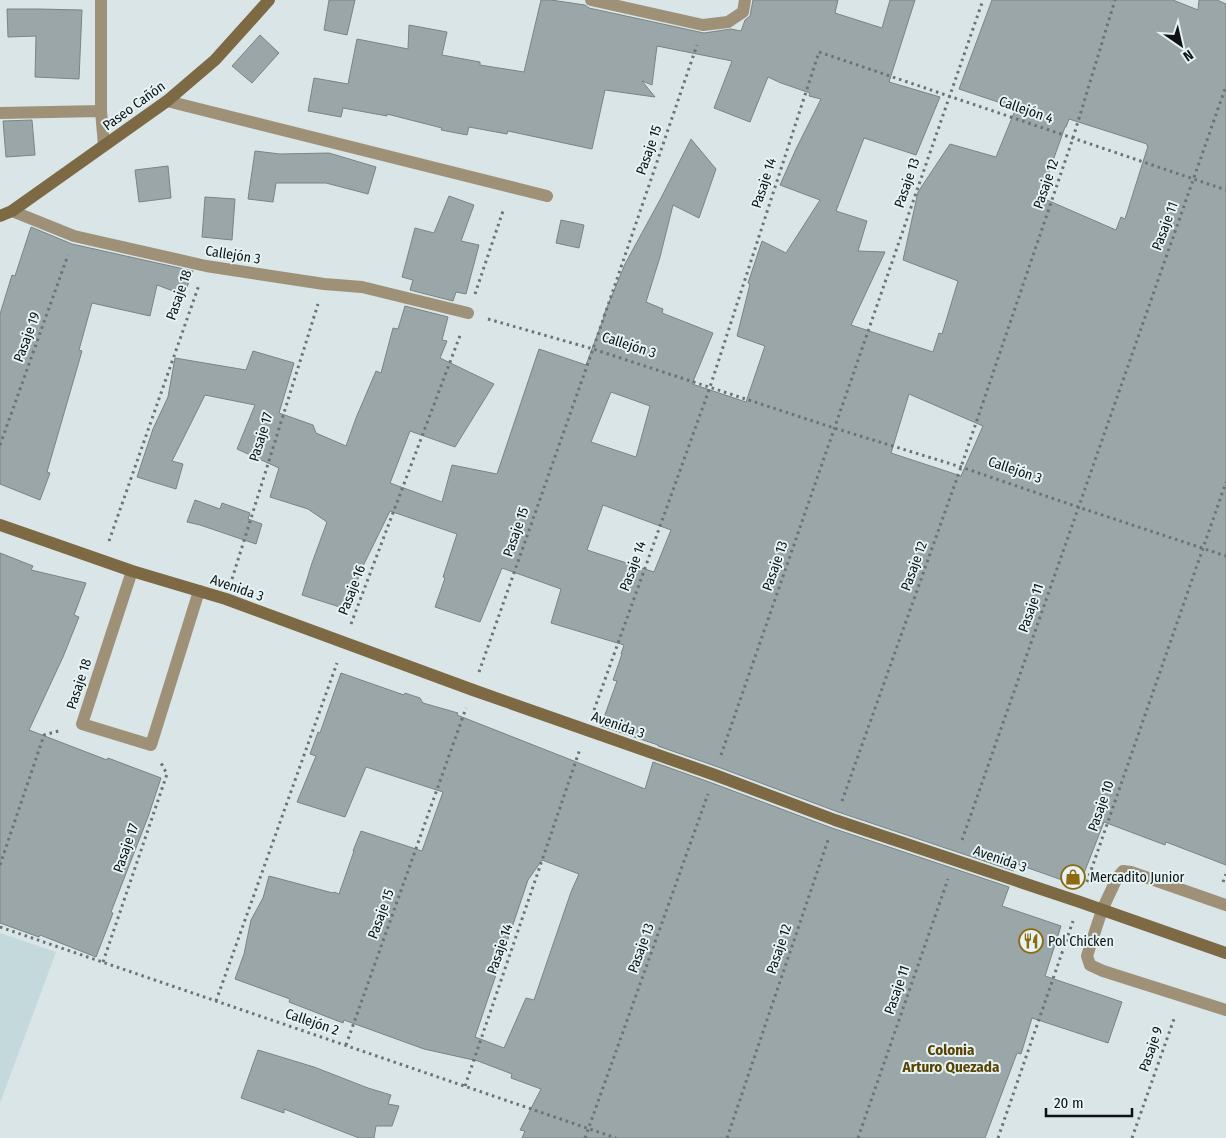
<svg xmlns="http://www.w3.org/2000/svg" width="1226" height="1138" font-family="'Fira Sans Condensed',sans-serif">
	<rect width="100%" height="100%" fill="#d9e5e7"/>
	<!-- built -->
	<path fill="#c3d9dc" d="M0,933L56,952L0,1103Z"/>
	<!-- building -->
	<path fill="#9aa6a8" stroke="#788485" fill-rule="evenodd" d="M329,0H355L347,35L324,30Z
		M541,0H551L585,5L589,8L704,33L731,29L741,31L745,20L750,16L753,0H838L835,13L882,28L890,0H915L889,82L940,97L916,155L864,138L836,211L867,221L858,251L885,252L851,325L933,352L939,333L942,334L958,281L903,260L918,192L950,144L996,157L1016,108L959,89L992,0H1173L1198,10L1199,0H1217L1226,4V865L1166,842L1165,845L1104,822L1079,886L1017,864L1014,871L838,812L718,767L658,746V745L601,726L617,681L613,680L622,654H621L624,645L551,623L561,589L502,568L480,622L435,607L445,578L443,577L457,534L390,511L363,566L346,609L302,595L312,563L327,522L308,509L270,497L279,468L237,449L255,405L205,395L172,461L183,464L176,489L137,477L153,429L168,397L175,358L246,370L253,351L294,363L279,413L313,425L316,433L346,446L356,418L376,371L381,373L393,328L398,329L405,306L448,317L442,340L447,341L440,358L494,384L455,447L410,431L390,483L442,502L452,465L497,474L539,349L586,365L604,317H603L625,264L661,198L691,139L716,169L699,218L673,205L660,257L646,302L663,309L662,313L713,333L692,384L746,402L765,346L737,336L750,284L748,283L762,241L786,253L820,200L780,185L796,149L821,99L809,96L810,93L781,83L768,77L750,122L714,108L732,61L657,46L652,85L642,81L655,97L605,90L592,149L508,131L507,134L469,127L467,135L441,130L442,128L387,114V116L343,108L341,117L308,111L314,78L348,84L357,39L408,49L409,25L447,32L442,55L480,62V65L524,72ZM1069,119L1147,144V146H1148L1125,219L1121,217L1116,230L1040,197L1065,127H1066ZM611,392L650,406L636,457L591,442ZM909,394L983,426L961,476L891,453ZM603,505L671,530L654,572L587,550Z
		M7,9H39L82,10L79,79L35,77L36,36L8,37Z
		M260,35L279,53L252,83L232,66Z
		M32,120L35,155L6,157L3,121Z
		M255,151L280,154L329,153L376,167L368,194L326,183H276L273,202L248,199Z
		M168,166L171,198L139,202L135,170Z
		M449,196L474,205L461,241L479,245L466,294L456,292L453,301L410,290L413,280L402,277L415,228L434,233Z
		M205,197L235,199L232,240L202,237Z
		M561,220L584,225L579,248L556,243Z
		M31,227L72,244L193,271L184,295L157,285L150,316L92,303L79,350L82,351L47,472L50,473L40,500L0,484V314L12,275L15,276Z
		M195,500L220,509L222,503L250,513L248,519L262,524L256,544L200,525L187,522Z
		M0,553L33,566L31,570L86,583L74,615L79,617L63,657L29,730L107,760L108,758L161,778L148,817L111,912L113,913L96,957L40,935L39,937L0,923Z
		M341,673L404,695L405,693L420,698L423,703L458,713L457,715L645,789L653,762L712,783L832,828L1009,887L1002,906L1061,926L1045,976L1122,1002L1108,1043L1032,1018L1021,1054L1017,1053L985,1138H522L525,1131L520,1130L541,1089L511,1078L512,1074L478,1061L424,1049L344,1020L343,1023L289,1002L290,999L235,979L244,954L251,920L263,898L269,876L333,893L334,892L339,894L354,851H353L361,831L422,851L443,792L366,767L345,817L297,802L316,756L310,754L318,732L320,733ZM542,860L579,874L571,892L534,1000L526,998L504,1048L475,1037L528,880Z
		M258,1050L314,1067L368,1088L391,1095L388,1104L399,1106L392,1126H376L374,1138H359L284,1109V1113L241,1098Z"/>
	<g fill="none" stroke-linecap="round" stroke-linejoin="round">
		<!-- path -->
		<path stroke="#6b7374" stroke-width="3" stroke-dasharray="2.5 4" stroke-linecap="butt" d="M475,294L504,208
			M488,319L593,349L834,428L961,467L1078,507L1226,556
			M0,445L68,255
			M109,541L199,285
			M232,579L318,304
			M351,624L461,333
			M479,672L593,349L697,45
			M594,710L710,387L819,52L1226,190
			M721,755L983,0
			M842,801L961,467L1073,138L1115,0
			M962,840L1226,86
			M0,865L44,735L62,730
			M1087,882L1226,482
			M1223,882L1226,874
			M0,927L616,1138
			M103,962L167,774L161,763
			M216,1001L337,663
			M346,1045L466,708
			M465,1086L580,749
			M585,1138L708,794
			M727,1138L828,840
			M858,1138L948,879
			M998,1138L1073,921
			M1132,1138L1175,1016"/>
		<!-- lane -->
		<path stroke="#9e9178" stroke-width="12" d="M12,211L74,236L206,266L324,284L362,287L468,313
			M132,571L82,724L151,745L199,591
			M1226,905L1131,872L1123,871L1117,878L1102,910L1087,956L1090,965L1103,971L1226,1010"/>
		<!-- street -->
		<path stroke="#9e9178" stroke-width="12" d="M101,0V111L104,145
			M591,0L703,25L728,22L743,12L745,0
			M167,101L547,196
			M0,113L101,111"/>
		<!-- secondary -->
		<path stroke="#7d6a45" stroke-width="12" d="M0,216L12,211L167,101L215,60L269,0
			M0,525L132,571L226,599L473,690L715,775L835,820L1080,902L1226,953"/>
	</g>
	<!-- icons -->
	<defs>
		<g id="shop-ring" transform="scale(1.25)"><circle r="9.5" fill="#e6f3f5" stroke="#8d6a0d" stroke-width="1.5"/><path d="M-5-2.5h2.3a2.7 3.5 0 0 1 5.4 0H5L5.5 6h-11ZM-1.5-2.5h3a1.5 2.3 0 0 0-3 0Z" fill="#8d6a0d"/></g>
		<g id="restaurant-ring" transform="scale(1.25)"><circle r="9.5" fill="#e6f3f5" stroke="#8d6a0d" stroke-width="1.5"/><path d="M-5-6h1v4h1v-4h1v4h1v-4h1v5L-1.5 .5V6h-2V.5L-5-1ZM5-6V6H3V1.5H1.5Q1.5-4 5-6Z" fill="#8d6a0d"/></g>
	</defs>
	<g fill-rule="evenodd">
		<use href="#shop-ring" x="1073" y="877"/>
		<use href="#restaurant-ring" x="1031" y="941"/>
	</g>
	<g text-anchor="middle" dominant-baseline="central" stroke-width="4" stroke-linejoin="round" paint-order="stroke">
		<!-- street labels -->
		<g font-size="14" fill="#0e1213" stroke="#e6f3f5">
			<text transform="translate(134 106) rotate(-36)">Paseo Cañón</text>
			<text transform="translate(1026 110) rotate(19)">Callejón 4</text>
			<text transform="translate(649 150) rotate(-71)">Pasaje 15</text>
			<text transform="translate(764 183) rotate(-72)">Pasaje 14</text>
			<text transform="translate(907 183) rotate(-71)">Pasaje 13</text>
			<text transform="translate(1046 184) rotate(-71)">Pasaje 12</text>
			<text transform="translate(1165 226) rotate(-70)">Pasaje 11</text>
			<text transform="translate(233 255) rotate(9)">Callejón 3</text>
			<text transform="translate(179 295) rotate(-71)">Pasaje 18</text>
			<text transform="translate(27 337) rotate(-70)">Pasaje 19</text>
			<text transform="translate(629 345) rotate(18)">Callejón 3</text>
			<text transform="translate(261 437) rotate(-73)">Pasaje 17</text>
			<text transform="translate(1015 470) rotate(19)">Callejón 3</text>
			<text transform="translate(516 532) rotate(-71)">Pasaje 15</text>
			<text transform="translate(633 566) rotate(-70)">Pasaje 14</text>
			<text transform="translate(775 566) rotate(-71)">Pasaje 13</text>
			<text transform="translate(914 566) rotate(-70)">Pasaje 12</text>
			<text transform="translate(237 588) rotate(19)">Avenida 3</text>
			<text transform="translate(352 590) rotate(-69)">Pasaje 16</text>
			<text transform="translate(1031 608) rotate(-71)">Pasaje 11</text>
			<text transform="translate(79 684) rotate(-72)">Pasaje 18</text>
			<text transform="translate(618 725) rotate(19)">Avenida 3</text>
			<text transform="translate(1101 806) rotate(-71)">Pasaje 10</text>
			<text transform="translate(126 848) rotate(-71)">Pasaje 17</text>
			<text transform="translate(1000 859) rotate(19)">Avenida 3</text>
			<text transform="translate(381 914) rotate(-70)">Pasaje 15</text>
			<text transform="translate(641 948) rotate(-70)">Pasaje 13</text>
			<text transform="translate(500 949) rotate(-71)">Pasaje 14</text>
			<text transform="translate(779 949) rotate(-71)">Pasaje 12</text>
			<text transform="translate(897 990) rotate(-71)">Pasaje 11</text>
			<text transform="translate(312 1022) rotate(19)">Callejón 2</text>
			<text transform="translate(1151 1049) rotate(-71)">Pasaje 9</text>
		</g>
		<!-- poi labels -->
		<g font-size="14" fill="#0e1213" stroke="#e6f3f5" text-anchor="start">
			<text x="1090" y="877">Mercadito Junior</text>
			<text x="1048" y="941">Pol Chicken</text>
		</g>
		<!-- neighbourhood labels -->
		<g font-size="15" font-weight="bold" fill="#5a4202" stroke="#e6f3f5">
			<text x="951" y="1050">Colonia<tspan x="951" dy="17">Arturo Quezada</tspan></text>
		</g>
	</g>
	<!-- north arrow -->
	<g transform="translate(1181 45) rotate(146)" stroke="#e6f3f5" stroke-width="4" paint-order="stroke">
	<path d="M0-4L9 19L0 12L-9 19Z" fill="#0e1213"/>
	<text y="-8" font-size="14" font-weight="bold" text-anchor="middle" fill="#0e1213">N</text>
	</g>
	<!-- scale -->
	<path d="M1046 1108v8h86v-8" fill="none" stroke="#0e1213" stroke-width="2.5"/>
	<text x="1054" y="1108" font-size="15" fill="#0e1213" stroke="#e6f3f5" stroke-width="4" paint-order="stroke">20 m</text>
</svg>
